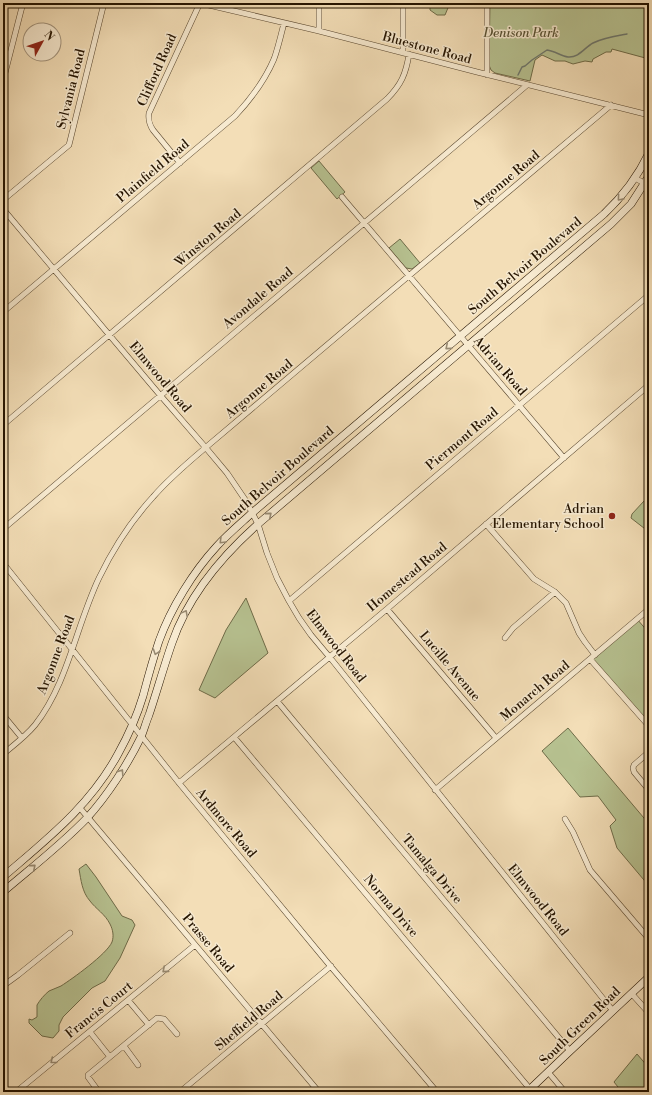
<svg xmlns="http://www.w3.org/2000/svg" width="652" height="1095" font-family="'Libre Bodoni',serif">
	<rect width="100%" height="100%" fill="#f3deb7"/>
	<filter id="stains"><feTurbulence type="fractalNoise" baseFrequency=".005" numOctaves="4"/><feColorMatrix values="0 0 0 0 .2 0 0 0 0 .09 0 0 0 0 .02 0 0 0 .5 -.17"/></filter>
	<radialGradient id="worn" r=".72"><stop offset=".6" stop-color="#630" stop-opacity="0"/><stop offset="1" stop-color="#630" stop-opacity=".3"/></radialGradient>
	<!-- green -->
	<path fill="#b7c291" stroke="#6e6b48" d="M430,3H450L445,15H437L430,10Z
		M490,3H649V59L612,49L611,52H606L593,59L592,62L585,61L573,64L565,61H555L542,55L535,60L530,81L495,73L491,70L489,65Z
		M319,161L345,192L337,199L311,168Z
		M400,239L420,263L412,269L406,268L389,248Z
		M644,501H649V532L631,518L632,514Z
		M246,598L268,653L215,698L199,690L226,630Z
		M637,619L649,633V726L590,659Z
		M568,728L649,824V886L617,848L610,826L616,820L598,796L580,797L542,751Z
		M86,864L96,877L122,916L132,920L135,925L120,958L105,981L92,988L63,1017L59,1025V1031L53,1038L42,1036L29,1023V1019L32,1020L37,1017V1005C40,1000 44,995 49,991C53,989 57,988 61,986C72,979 107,954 112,942C114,936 113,930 110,924C105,914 96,909 90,901C82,892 81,880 79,869Z
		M637,1054L649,1068V1092H622L614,1082Z"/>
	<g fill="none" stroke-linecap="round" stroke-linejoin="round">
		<!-- stream -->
		<path stroke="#6e786e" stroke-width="1.5" d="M518,75L522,67L525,66L532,60L547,50C555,51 561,56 568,57C579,58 585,47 593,43C603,38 616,36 627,34"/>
		<!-- street casing -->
		<g stroke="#58462e" stroke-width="6">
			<path id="street" d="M200,3L319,31L477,72L649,115
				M319,31V3
				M403,53V3
				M487,75V3
				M3,81L23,3
				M180,163L153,130C149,124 148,120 149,113L200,3
				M635,178L649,186
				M342,197L564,458
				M3,200L69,145L104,3
				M3,209L160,395L206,448L227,473L246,501L258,524L267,553L277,578L289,601L299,618L311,635L332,660L613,1011
				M3,312L235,116C250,100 265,80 274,59C278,48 281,35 284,23
				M3,425L387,99C401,85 406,74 409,54
				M486,524L534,579L555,592L566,603L579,633L585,642L595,655
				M3,529L527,85
				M3,563L179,783L327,962L437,1092
				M289,601L649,295
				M387,609L496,738
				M505,638L513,628L555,592
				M590,659L649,726
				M277,701L570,1051
				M3,715L22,738
				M234,737L530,1089
				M649,752L634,765L633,768L634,772L649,790
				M3,754C14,745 26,736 35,725C68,683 76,626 99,578C113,549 131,521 153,497C170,477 191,460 211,443L611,105
				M179,783L387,609L649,385
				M435,790L649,609
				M80,808L319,1092
				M565,819L573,832L590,870L649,939
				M3,983H7L18,975L70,933
				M631,993L649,1013
				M128,1000L149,1025
				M90,1032L110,1057
				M124,1046L138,1065
				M548,1072L565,1092
				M16,1092L195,945
				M99,1092L88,1077V1075L157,1018L164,1019L177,1034
				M180,1092L331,966"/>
		</g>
		<!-- secondary casing -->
		<g stroke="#251400" stroke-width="8">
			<path id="secondary" d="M3,877C47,839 90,806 118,754C128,736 137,716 143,696C148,677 153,659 159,641C171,608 193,572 217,546C228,534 240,524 252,513L604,214C622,197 638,176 649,153
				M3,892C31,868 61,845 87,818C107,796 128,764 141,737C144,730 146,722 149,715C157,691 164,666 172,643C188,596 222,556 258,524L611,224L631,204L649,176
				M527,1092L570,1051L649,977"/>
		</g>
		<!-- street -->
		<use href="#street" stroke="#f7ead0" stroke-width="5"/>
		<!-- secondary -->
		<use href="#secondary" stroke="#f7ead0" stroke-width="7"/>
	</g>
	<!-- one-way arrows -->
	<defs><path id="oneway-chevron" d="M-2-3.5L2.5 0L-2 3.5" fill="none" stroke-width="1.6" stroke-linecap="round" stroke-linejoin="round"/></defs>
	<g stroke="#988a72">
		<use href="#oneway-chevron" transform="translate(620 198) rotate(130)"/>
		<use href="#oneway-chevron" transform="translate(448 347) rotate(140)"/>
		<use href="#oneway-chevron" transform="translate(269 515) rotate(-40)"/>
		<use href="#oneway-chevron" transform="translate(222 541) rotate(135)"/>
		<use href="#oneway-chevron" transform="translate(185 613) rotate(-62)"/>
		<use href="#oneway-chevron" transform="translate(156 652) rotate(109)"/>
		<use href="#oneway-chevron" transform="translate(121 772) rotate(-57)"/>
		<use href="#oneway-chevron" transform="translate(33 867) rotate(-40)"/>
		<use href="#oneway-chevron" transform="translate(165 970) rotate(140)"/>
		<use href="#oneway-chevron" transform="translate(53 1061) rotate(141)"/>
	</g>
	<!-- markers -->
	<circle fill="#8f2418" stroke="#f7ead0" stroke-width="1.5" cx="612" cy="516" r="4"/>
	<g text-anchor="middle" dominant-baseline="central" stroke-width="3" stroke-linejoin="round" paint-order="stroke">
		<!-- park labels -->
		<g font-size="13" font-style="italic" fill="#585133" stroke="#f7ead0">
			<text x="521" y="33">Denison Park</text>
		</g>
		<!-- street labels -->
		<g font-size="13" fill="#251400" stroke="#f7ead0">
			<text transform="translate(427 48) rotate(15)">Bluestone Road</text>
			<text transform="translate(157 70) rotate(-66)">Clifford Road</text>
			<text transform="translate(71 89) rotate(-76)">Sylvania Road</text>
			<text transform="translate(153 171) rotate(-40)">Plainfield Road</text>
			<text transform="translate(506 180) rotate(-40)">Argonne Road</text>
			<text transform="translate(208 238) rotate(-40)">Winston Road</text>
			<text transform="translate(525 266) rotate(-40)">South Belvoir Boulevard</text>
			<text transform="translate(258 298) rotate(-40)">Avondale Road</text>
			<text transform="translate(500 366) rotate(49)">Adrian Road</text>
			<text transform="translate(160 377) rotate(50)">Elmwood Road</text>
			<text transform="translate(259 389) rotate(-40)">Argonne Road</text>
			<text transform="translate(462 439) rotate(-40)">Piermont Road</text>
			<text transform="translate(278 476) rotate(-41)">South Belvoir Boulevard</text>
			<text transform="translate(407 577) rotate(-40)">Homestead Road</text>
			<text transform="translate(336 646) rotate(52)">Elmwood Road</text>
			<text transform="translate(56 655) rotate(-69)">Argonne Road</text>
			<text transform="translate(450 666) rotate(50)">Lucille Avenue</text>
			<text transform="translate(535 691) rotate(-40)">Monarch Road</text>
			<text transform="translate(226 823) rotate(50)">Ardmore Road</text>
			<text transform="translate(432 869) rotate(50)">Tamalga Drive</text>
			<text transform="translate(538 900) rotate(51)">Elmwood Road</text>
			<text transform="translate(391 906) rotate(50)">Norma Drive</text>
			<text transform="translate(208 943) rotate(50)">Prasse Road</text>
			<text transform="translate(99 1010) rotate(-39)">Francis Court</text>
			<text transform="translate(249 1021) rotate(-40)">Sheffield Road</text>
			<text transform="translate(580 1026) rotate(-44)">South Green Road</text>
		</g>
		<!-- poi labels -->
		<g font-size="13" fill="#251400" stroke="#f7ead0" text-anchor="end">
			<text x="604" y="509">Adrian<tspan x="604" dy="15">Elementary School</tspan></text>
		</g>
	</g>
	<!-- margin -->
	<rect width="652" height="1095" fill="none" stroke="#f3deb7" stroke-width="16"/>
	<rect x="4" y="4" width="644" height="1087" fill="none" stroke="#251400" stroke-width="2"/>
	<rect x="8" y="8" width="636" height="1079" fill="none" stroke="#251400"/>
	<!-- north arrow -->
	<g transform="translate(42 42) rotate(50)"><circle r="19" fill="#f7ead0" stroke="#a3947d"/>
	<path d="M0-3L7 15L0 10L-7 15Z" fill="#8f2418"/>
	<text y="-6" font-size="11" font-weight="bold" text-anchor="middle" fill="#251400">N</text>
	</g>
	<rect width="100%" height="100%" filter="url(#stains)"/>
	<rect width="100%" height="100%" fill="url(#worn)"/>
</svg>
